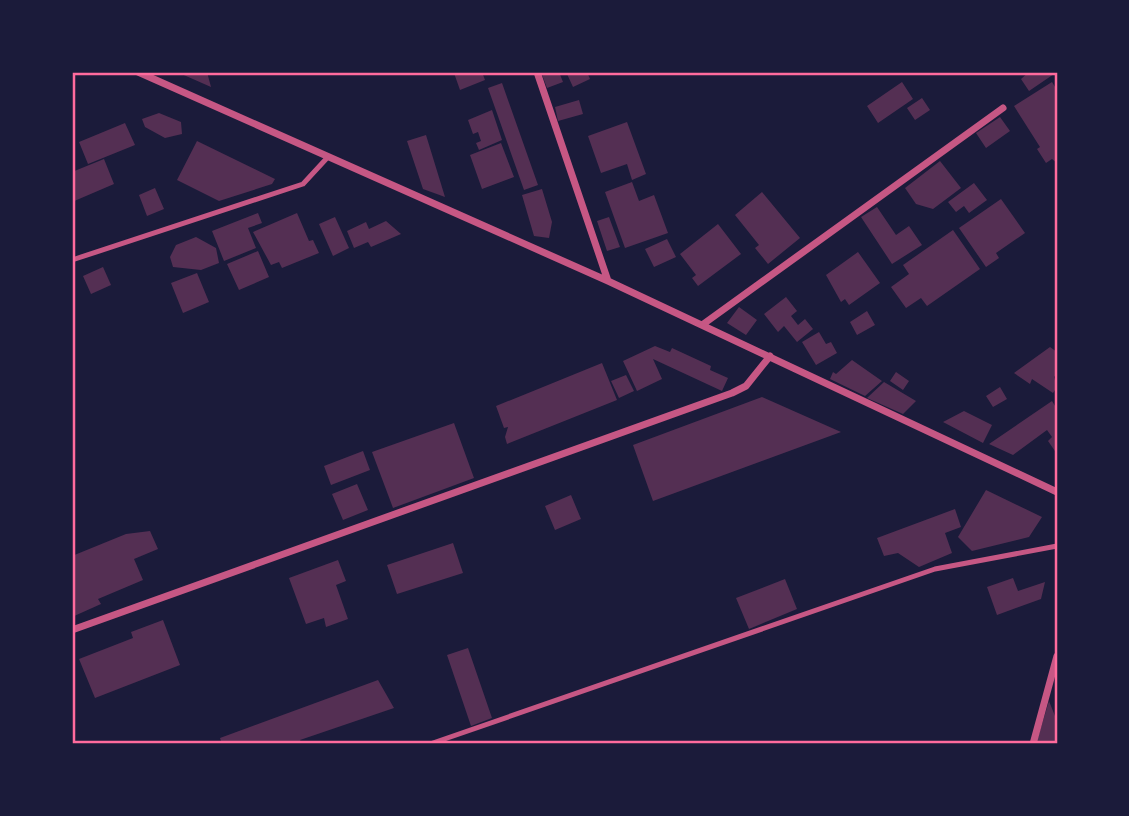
<svg xmlns="http://www.w3.org/2000/svg" width="1129" height="816" font-family="Spectral,serif">
	<rect width="100%" height="100%" fill="#1b1b3a"/>
	<!-- building -->
	<path fill="#542f53" d="M177,72H207L211,87Z
		M482,72L485,80L460,90L454,73Z
		M541,72H559L563,82L547,88Z
		M572,72H587L590,79L573,87L567,74Z
		M1029,72H1053L1054,74L1029,91L1021,79Z
		M902,82L913,99L878,123L867,106Z
		M1052,82L1057,90V163L1052,159L1046,163L1037,149L1040,147L1014,106Z
		M502,83L538,185L524,190L488,88Z
		M922,98L930,110L915,120L907,108Z
		M579,100L583,114L558,121L555,107Z
		M492,110L502,140L479,150L476,143L481,141L478,132L473,134L468,120Z
		M159,113L181,122L182,134L165,138L145,127L142,119Z
		M1000,117L1010,131L986,148L976,133Z
		M627,122L646,174L632,180L627,164L601,173L588,136Z
		M125,123L135,145L88,164L79,142Z
		M426,135L445,197L423,189L407,141Z
		M197,141L275,179L272,184L219,201L177,180Z
		M501,143L514,177L482,189L470,155Z
		M104,159L114,184L72,202V172Z
		M940,161L961,188L933,209L916,204L905,188Z
		M632,182L639,201L654,195L668,233L625,248L605,192Z
		M974,183L987,200L969,213L964,206L956,212L948,202Z
		M155,188L164,209L147,216L139,195Z
		M542,189L552,222L549,238L534,236L522,195Z
		M762,192L800,238L768,264L755,248L759,245L735,215Z
		M1001,199L1025,233L996,253L999,258L986,267L959,228Z
		M877,207L896,235L909,226L922,245L892,264L861,217Z
		M258,213L262,223L248,228L256,248L224,261L212,231Z
		M297,213L309,241L313,240L319,253L282,268L279,262L271,265L253,232Z
		M335,217L349,248L333,256L319,224Z
		M609,217L620,247L607,251L597,221Z
		M386,221L401,234L371,247L368,242L354,248L347,231L366,222L369,229Z
		M718,224L741,254L698,286L692,278L696,275L680,254Z
		M953,230L980,269L927,306L921,298L906,308L891,287L909,274L903,265Z
		M196,237L216,248L219,263L201,270L173,267L170,257L176,245Z
		M667,239L676,257L654,267L645,249Z
		M258,251L269,277L239,290L227,264Z
		M858,252L880,283L849,305L845,299L841,302L826,275Z
		M103,267L111,285L91,294L83,276Z
		M197,273L209,302L183,313L171,283Z
		M786,297L797,311L791,316L798,325L805,319L813,329L797,342L784,326L778,332L764,314Z
		M739,307L757,320L746,335L727,323Z
		M867,311L875,325L857,335L850,322Z
		M819,332L826,344L831,342L837,353L816,365L802,342Z
		M655,346L670,352L672,348L711,366L710,370L728,378L722,391L653,359L662,379L637,391L623,361Z
		M1050,347L1057,352V373L1054,377L1057,387L1053,393L1032,379L1030,384L1014,373Z
		M852,360L882,381L865,396L830,379L833,372L836,374Z
		M602,363L617,400L507,444L505,437L508,427L504,428L496,406Z
		M896,372L909,381L903,390L890,381Z
		M626,375L634,391L619,398L611,381Z
		M884,382L916,401L903,414L867,398Z
		M1000,387L1007,399L993,407L986,396Z
		M762,397L841,432L653,501L633,445Z
		M1052,401L1057,409V454L1048,441L1052,437L1047,430L1013,455L989,444Z
		M964,411L992,425L983,443L943,422Z
		M454,423L474,478L393,508L372,452Z
		M363,451L370,470L331,485L324,466Z
		M357,484L368,510L343,520L332,494Z
		M986,490L1042,517L1029,537L972,551L958,537Z
		M571,495L581,519L555,530L545,506Z
		M955,509L961,527L945,533L952,553L919,567L898,553L884,556L877,538Z
		M150,531L158,549L134,559L143,580L98,599L101,604L72,617V556L126,534Z
		M453,543L463,573L397,594L387,565Z
		M338,560L346,581L336,585L348,619L326,627L324,618L306,624L289,578Z
		M1013,578L1018,591L1045,582L1041,599L997,615L987,587Z
		M785,579L797,609L749,629L736,598Z
		M163,620L180,665L95,698L79,659L133,638L131,632Z
		M468,648L492,718L471,726L447,655Z
		M378,680L394,708L300,740L302,744H222L220,738Z
		M1049,701L1057,721V744H1036Z"/>
	<g fill="none" stroke-linecap="round" stroke-linejoin="round">
		<!-- service -->
		<path stroke="#c65784" stroke-width="5" d="M72,260L303,184L327,158
			M430,744L935,569L1057,546"/>
		<!-- minor -->
		<path stroke="#c65784" stroke-width="7" d="M138,72L608,281L1057,492
			M537,72L608,281
			M702,325L1003,108
			M72,630L732,393L746,386L770,356
			M1033,744L1057,656"/>
	</g>
	<!-- border -->
	<rect width="1129" height="816" fill="none" stroke="#1b1b3a" stroke-width="147"/>
	<rect x="74" y="74" width="982" height="668" fill="none" stroke="#ff6b9d" stroke-width="2.5"/>
</svg>
